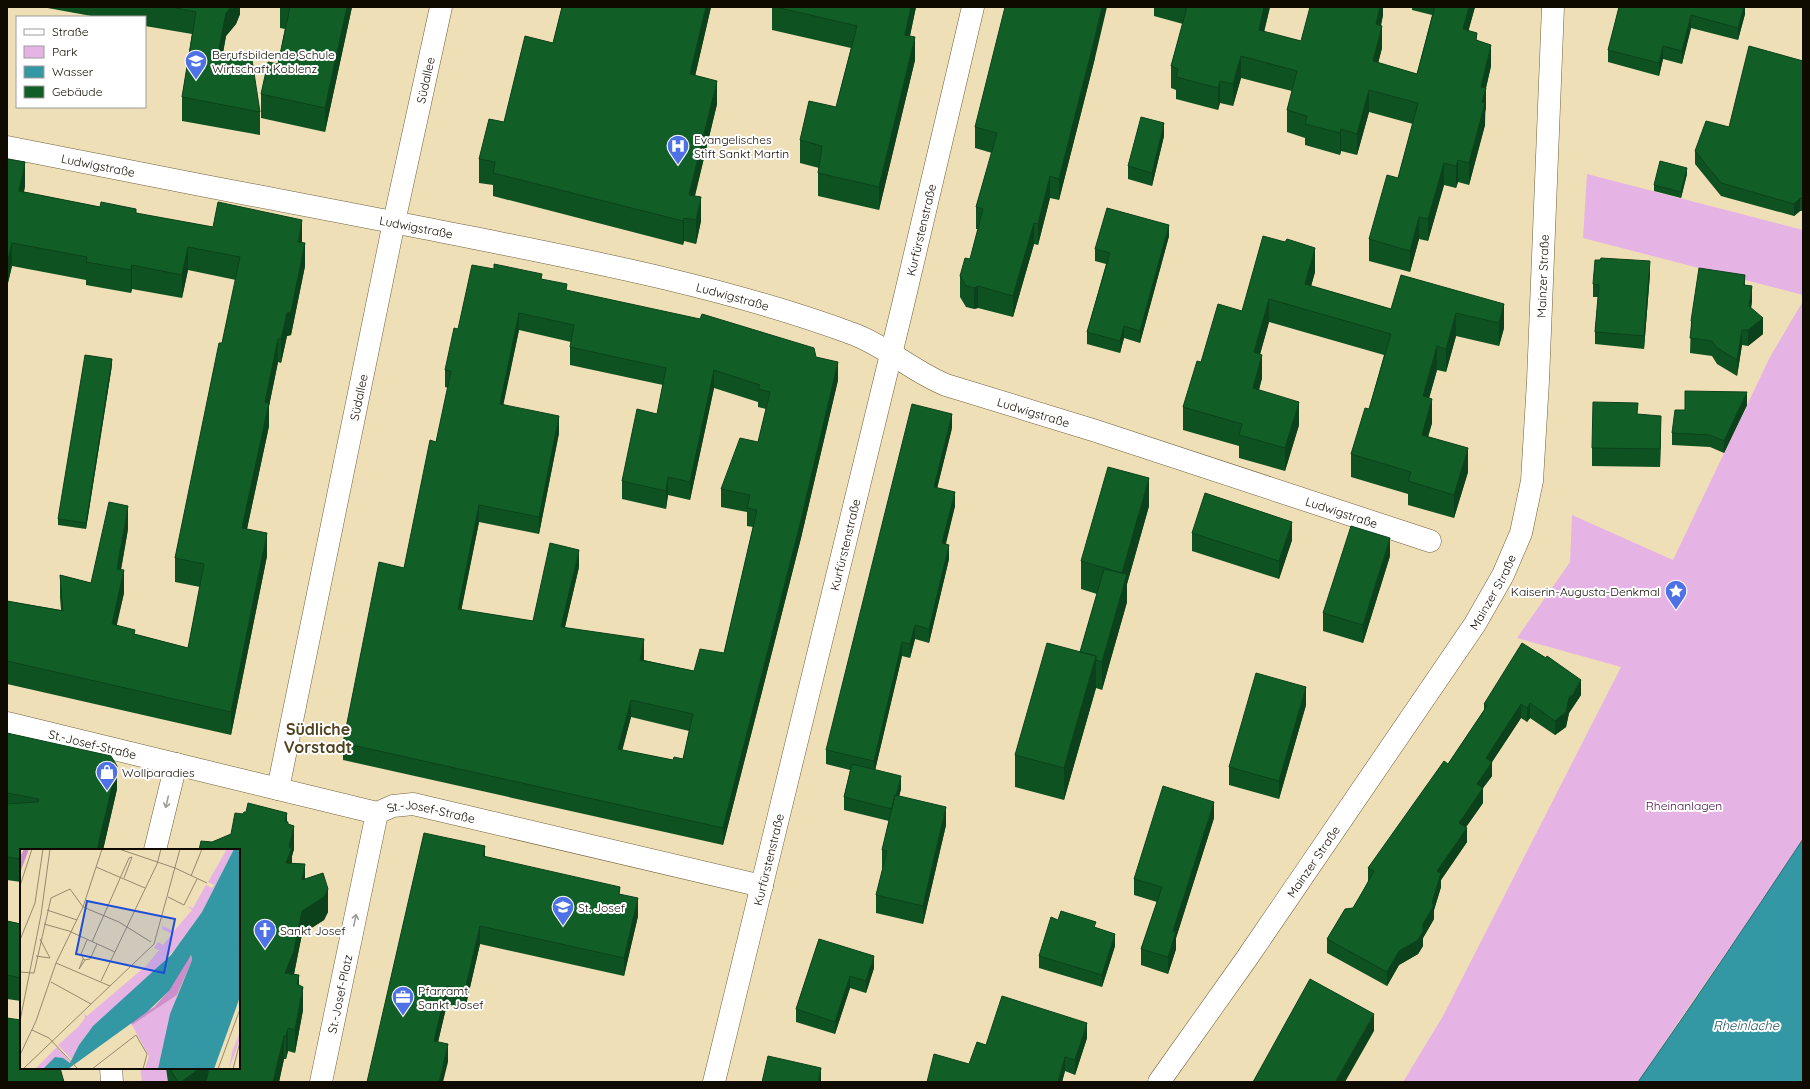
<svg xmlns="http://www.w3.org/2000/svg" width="1810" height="1089" font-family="Quicksand,sans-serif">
	<rect width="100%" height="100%" fill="#efdfb7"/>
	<!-- green -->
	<path fill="#e6b4e4" d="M1587,174L1803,230V295L1583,238Z
		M1803,301V839L1748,922L1694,999L1638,1082H1403L1443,1016L1621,667L1517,638L1570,562L1572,515L1673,560L1770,357Z
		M140,1068H174L171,1082H142Z"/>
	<!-- water -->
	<path fill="#3497a4" stroke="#296d73" d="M1803,839V1082H1638C1694,1002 1749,921 1803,839Z"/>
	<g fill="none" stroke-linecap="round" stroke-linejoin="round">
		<!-- street casing -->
		<g stroke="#6f603c" stroke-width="23">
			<g id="street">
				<path id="s1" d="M7,147C149,175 292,203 434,230C574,258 722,285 856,335C888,348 914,372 946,385L1096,431L1430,541"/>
				<path id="s2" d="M7,723L377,813L393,806L413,804L762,886"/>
				<path id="s3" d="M278,789L394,222L441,7"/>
				<path d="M155,850L176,764"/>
				<path d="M111,1068L112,1082"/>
				<path id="s4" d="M321,1082L377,813"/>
				<path id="s5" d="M714,1082L902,309L973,7"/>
			</g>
		</g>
		<!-- secondary casing -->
		<g stroke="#6f603c" stroke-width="23">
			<g id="secondary">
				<path id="s6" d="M1159,1082L1247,958L1475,624L1503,575L1521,533L1532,481L1538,381L1553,7"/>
			</g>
		</g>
		<!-- street -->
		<use href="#street" stroke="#fff" stroke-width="22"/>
		<!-- secondary -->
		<use href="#secondary" stroke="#fff" stroke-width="22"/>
	</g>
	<!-- wall -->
	<path fill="#0f5222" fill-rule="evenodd" d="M42,7H240V14L236,24L226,36L223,54L260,112V135L182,121V97L192,34L145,26V17H97Z
		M280,7H352L325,132L261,118V94L278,64L285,29L280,28Z
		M562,7H711L695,76L717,104L695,196L701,221L696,244L684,241L683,245L493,196V185L479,183V159L504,122L553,43Z
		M772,7H916L910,36L915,60L879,210L818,196V173L819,168L800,163V140L836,107L851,48L772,30Z
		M1154,7H1270L1264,32L1301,41L1383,7V15L1381,26L1382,48L1378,63L1417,74L1432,15L1412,10V7H1475L1468,31L1477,40L1491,66L1486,88V109L1485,112V125L1469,185L1458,182L1456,188L1444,185L1428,241L1419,239L1410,272L1369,261V239L1398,178L1413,124L1369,112L1357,155L1341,151L1340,155L1305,145V138L1287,132V110L1292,91L1241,78L1233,106L1220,103L1218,110L1176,99V90L1171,88V66L1183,24L1154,16Z
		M1619,7H1745V14L1738,40L1691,28L1682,64L1663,59L1659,76L1608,62V50Z
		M1095,58L1059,200L1050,198L1038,245L1034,244L1013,317L978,308L974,309L966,307L960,297V276L970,259L978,229H976V207L992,153L975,148V127Z
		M1803,61V211H1800L1794,216L1721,196L1695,164V151L1729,127Z
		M1164,136L1152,186L1128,179V166Z
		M7,159L25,186L24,192L100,207L213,227L302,242L305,266L291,335L287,336L281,363L278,362L269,406V426L247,529L267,556L231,735L7,684V601L61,610L60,598V575L91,583L128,529L121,570L124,593L116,625L135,634L188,648L200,587L175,582V558L222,343L236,280L188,270L182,298L132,289L131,293L86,285V280L12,266L7,287Z
		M1687,174L1681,198L1654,191V185Z
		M1169,236L1140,343L1124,338L1120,353L1087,344V332L1106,264L1095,261V249Z
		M1285,242L1315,272L1311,286L1391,309L1504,304V328L1499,346L1456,336L1446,372L1437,370L1429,398L1432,423L1428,437L1468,472L1454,518L1408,505V494L1351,477V454L1369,409L1384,355L1269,322L1260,354L1262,378L1259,390L1299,425L1285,471L1239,458V446L1183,430V407L1201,362L1242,311Z
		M1650,274L1644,349L1595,344V332L1598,297H1593V284Z
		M542,279L567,291L816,357L838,380L801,538L723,845L343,760V743L404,568L436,442L448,388L445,387V370L458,329ZM519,330L571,342L570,347V365L663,385L657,414L622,481V499L666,509L668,495L690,500L714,388L758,402V407L766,409L758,442L721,489V507L747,512V526L753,527L724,653L694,671L644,660V657L565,627L579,567L533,621L461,610L479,522L539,534L559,433L503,404ZM631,717L689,731L683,759L673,760L622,750Z
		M1745,285L1752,301L1751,308L1763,334L1748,346L1742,345L1737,376L1717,364L1712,356L1690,353L1691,321Z
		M112,365L86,529L58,525V519Z
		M1747,405L1724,453L1710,447L1672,445V433L1685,410Z
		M1638,414L1661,434L1660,467L1592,466V448Z
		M952,428L937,488L955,506L946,544L949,559L929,643L915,639L910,658L902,656L875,770L901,789L899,796L946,825L923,924L876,913V895L883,868H882V850L889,821L844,810V797L850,770L826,764V750Z
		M1149,506L1127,584V602L1102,690L1096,688L1064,800L1015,787V755L1080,652L1097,594L1081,589V561Z
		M1192,533L1292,540L1279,579L1192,551Z
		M1390,556L1363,643L1323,631V613Z
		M1581,695L1569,713L1566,727L1555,735L1530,718L1527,722L1521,718L1492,762V776L1483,788V803L1466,827L1467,842L1441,880V887L1434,910V919L1423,938V946L1418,954L1399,965L1387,986L1327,953V939L1353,908L1368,882V868L1448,764L1484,710V704Z
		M1306,705L1279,799L1229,785V767Z
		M7,733L117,789L103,850H21V882L7,880Z
		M1214,818L1176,938V949L1168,974L1141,965V949L1157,902L1134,895V879Z
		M287,822L294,849L292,856V863L305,879L328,912L324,920L302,934L294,974L299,985L303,1010L295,1053L288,1051L286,1059H284L279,1082H168L166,1068H239L212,842Z
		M485,857L620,894L638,916L624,976L480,944L465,1009L447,1004L438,1042L448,1062L367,1082Z
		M1058,920L1096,928L1115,946L1102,987L1039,968V956Z
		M7,921L21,924V1001L7,999Z
		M819,939L874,968L866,993L850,988L835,1034L796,1022V1009Z
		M1087,1038L1075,1075L1065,1071L1062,1082H927L969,1064L986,1045Z"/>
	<!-- shaded-wall -->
	<path fill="#0c421b" d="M231,7H240V14L236,24L226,36L218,77V54L226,13Z
		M347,7H352L325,132V108Z
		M706,7H711L690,98V74Z
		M911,7H916L905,58V35Z
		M1102,7H1107L1095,58L1059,200V179Z
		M1264,7H1270L1259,52V30Z
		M1380,7H1383V15L1376,46V24Z
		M1469,7H1475L1463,51V29Z
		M1744,7H1745V14L1738,40V28Z
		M1691,15V28L1682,64V51Z
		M1382,26V48L1373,83V61Z
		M915,37V60L879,210V187Z
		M1491,45V66L1481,109V87Z
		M1663,46V59L1659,76V63Z
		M1241,56V78L1233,106V84Z
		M717,81V104L689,219V195Z
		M1220,81V103L1218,110V88Z
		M1486,88L1485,125L1469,185V163Z
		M1369,90V112L1357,155V134Z
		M1164,123V136L1152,186V173Z
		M1341,129V151L1340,155V133Z
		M1458,160V182L1456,188V166Z
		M25,162V186L19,214V191Z
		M1444,163V185L1428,241V219Z
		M1687,168V174L1681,198V192Z
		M1050,176V198L1038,245V224Z
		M701,197V221L696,244V220Z
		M1800,198V211L1794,216V204Z
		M1419,217V239L1410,272V251Z
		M684,218V241L683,245V221Z
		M302,220V243L298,242Z
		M1034,223V244L1013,317V296Z
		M1169,225V236L1140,343V331Z
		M12,243V266L7,287V263Z
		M305,243V266L291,335L287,336L281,363V339L287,313Z
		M188,247V270L182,298V275Z
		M1315,248V272L1305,308V284Z
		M1650,261V274L1644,349V336Z
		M132,265V289L131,293V270Z
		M1745,275V290L1744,285Z
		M978,286V308L974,309V288Z
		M1752,286V301L1749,322V306Z
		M1269,299V322L1254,376V352Z
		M1504,304V328L1499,346V323Z
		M519,313V330L500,421V404Z
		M1456,313V336L1446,372V349Z
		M1763,318V334L1748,346V330Z
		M1124,326V338L1120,353V341Z
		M1742,330V345L1737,376V360Z
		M278,339V362L269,406V426L242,552V528L265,402Z
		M1437,346V370L1423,420V396Z
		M1262,355V378L1253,412V388Z
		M112,359V365L86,529V523Z
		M838,362V380L801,538L723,845V828Z
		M714,370V388L690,500V482Z
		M1747,392V405L1724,453V441Z
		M1432,399V423L1422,458V435Z
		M1299,402V425L1285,471V448Z
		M952,414V428L934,501V487Z
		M559,416V433L539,534V517Z
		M1661,416V434L1660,467V449Z
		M1468,448V472L1454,518V495Z
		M668,477V495L666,509V491Z
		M1149,478V506L1127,584V602L1102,690V662L1122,573Z
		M955,492V506L942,557V543Z
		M479,505V522L458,627V609Z
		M128,506V529L117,592V569Z
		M1292,522V540L1279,579V561Z
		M267,533V556L231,735V712Z
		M1390,538V556L1363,643V625Z
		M949,545V559L929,643V629Z
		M579,550V567L561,644V627Z
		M124,570V593L112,647V624Z
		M915,625V639L910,658V644Z
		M644,639V657L640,677V660Z
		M902,642V656L874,775V761Z
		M1096,656V688L1064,800V768Z
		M1581,680V695L1569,713L1566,727L1555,735V721Z
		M1306,687V705L1279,799V781Z
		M631,700V717L618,767V749Z
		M1530,703V718L1527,722V708Z
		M1521,704V718L1492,762V776L1483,788V803L1459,837V823L1477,784L1486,758Z
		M117,766V789L103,850H97Z
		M901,776V789L893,822V809Z
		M1214,802V818L1176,938V949L1168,974V957L1173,931Z
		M946,807V825L923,924V906Z
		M287,813V836L285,821Z
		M294,826V849L292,856V871L286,863L289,847Z
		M1467,828V842L1441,880V887L1434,910V919L1423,938V946L1418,954L1399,965L1387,986V972L1399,951L1423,924L1437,871Z
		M485,846V864L483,856Z
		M305,864V887L302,880Z
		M328,889V912L324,920L302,934L294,974L285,973L302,911Z
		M638,898V916L624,976V958Z
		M480,926V944L465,1009V990Z
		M1115,934V946L1102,987V975Z
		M874,956V968L866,993V981Z
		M299,975V998L297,984Z
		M850,976V988L835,1034V1022Z
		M447,986V1004L434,1059V1041Z
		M303,987V1010L295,1053V1030Z
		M1374,1014V1031L1345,1082H1335Z
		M1087,1023V1038L1075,1075V1060Z
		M288,1028V1051L286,1059V1036Z
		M284,1036V1059L279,1082H273Z
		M448,1044V1062L443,1082H439Z
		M1065,1057V1071L1062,1082H1058Z
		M200,1068H212V1082H181Z
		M821,1068V1082H818Z"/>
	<!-- building -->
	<path fill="#115f27" stroke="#0c421b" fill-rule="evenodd" d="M171,7H231L226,13L218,54L252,60L260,112L182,97L196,12Z
		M290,7H347L325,108L261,94L268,62L278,64Z
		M562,7H706L690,74L717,81L689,195L701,197L696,220L684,218L683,221L493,173L495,162L479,159L489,119L504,122L525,36L553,43Z
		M776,7H911L905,35L915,37L879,187L818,173L822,146L800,140L809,101L836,107L857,26Z
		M1005,7H1102L1095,37L1059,179L1050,176L1038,224L1034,223L1013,296L978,286L974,288L966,286L960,276L965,258L970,259L983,209L976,207L997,133L975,127Z
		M1187,7H1264L1259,30L1301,41L1310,7H1380L1376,24L1382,26L1373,61L1417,74L1435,7H1469L1463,29L1477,33L1476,40L1491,45L1481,87L1486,88L1482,102L1485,103L1469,163L1458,160L1456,166L1444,163L1428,219L1419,217L1410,251L1369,239L1387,175L1398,178L1418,103L1369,90L1357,134L1341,129L1340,133L1305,124L1307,116L1287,110L1297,71L1241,56L1233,84L1220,81L1218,88L1176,77L1178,69L1171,66Z
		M1619,7H1744L1738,28L1691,15L1682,51L1663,46L1659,63L1608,50Z
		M1749,46L1803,61V199L1800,198L1794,204L1721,183L1695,151L1706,121L1729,127Z
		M1141,117L1164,123L1152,173L1128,166Z
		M7,159L25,162L19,191L100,207L101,202L136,209V213L213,227L218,202L302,220L298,242L305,243L291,312L287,313L281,339H278L265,402L269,403L242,528L267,533L231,712L7,661V601L63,611L60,575L91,583L109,502L128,506L117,569L124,570L112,624L135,630L134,634L188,648L204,564L175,558L219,343H222L240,257L188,247L182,275L132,265L131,270L86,262L87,257L12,243L7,263Z
		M1660,161L1687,168L1681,192L1654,185Z
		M1107,208L1169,225L1140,331L1124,326L1120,341L1087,332L1110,253L1095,249Z
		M1263,236L1285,242L1287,239L1315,248L1305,284L1391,309L1401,275L1504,304L1499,323L1456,313L1446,349L1437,346L1423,396L1432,399L1422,435L1468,448L1454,495L1408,481L1411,472L1351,454L1365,408L1369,409L1391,334L1269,299L1254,352L1262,355L1253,388L1299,402L1285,448L1239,435L1242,424L1183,407L1197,361L1201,362L1218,304L1242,311Z
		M1601,258L1650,261L1644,336L1595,332L1599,285L1593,284L1595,260H1600Z
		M494,264L542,274L541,279L567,284L566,290L700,319L702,314L814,348L816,357L838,362L801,520L723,828L343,743L379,562L404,568L430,440L436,442L451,371L445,370L454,328L458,329L472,265L494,269ZM519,313L574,325L570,347L666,368L657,414L637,409L622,481L666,491L668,477L690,482L714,370L760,385L758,389L770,392L758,442L740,438L721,489L750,495L747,508L757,510L724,653L700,649L694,671L640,660L644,639L561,627L579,550L550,543L533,621L458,609L479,505L539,517L559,416L500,404ZM631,700L693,714L683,759L674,757L673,760L618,749Z
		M1699,268L1745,275L1744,285L1752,286L1749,306L1763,318L1748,330H1742L1737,360L1717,348L1712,341L1690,338L1692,322L1691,321Z
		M85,355L112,359L86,523L58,519Z
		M1685,391L1747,392L1724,441L1710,435L1672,433L1675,410H1685Z
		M1593,402L1638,403L1637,414L1661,416L1660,449L1592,448Z
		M912,404L952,414L934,487L955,492L942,543L949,545L929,629L915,625L910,644L902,642L874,761L826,750Z
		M1108,467L1149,478L1122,573L1127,574L1102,662L1096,660V656L1080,652L1104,569L1122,573L1081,561Z
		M1205,493L1292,522L1279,561L1192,533Z
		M1351,526L1390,538L1363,625L1323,613Z
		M1047,643L1096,656L1064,768L1015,755Z
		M1522,643L1546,658L1547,656L1581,680L1569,698L1566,712L1555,721L1530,703L1527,708L1521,704L1486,758L1492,762L1477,784L1483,788L1459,823L1467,828L1437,871L1441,873L1432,903L1434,905L1423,924V932L1418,940L1399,951L1387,972L1327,939L1345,909L1353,908L1363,891L1374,871L1368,868L1444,761L1448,764L1487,706L1484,704Z
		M1256,673L1306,687L1279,781L1229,767Z
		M7,733L111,756L117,766L97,850H21V859L7,857V804L38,802L39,799L7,793Z
		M852,764L901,776L896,796L895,795L892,809L844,797Z
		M1163,786L1214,802L1173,931L1176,932L1168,957L1141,949L1162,887L1134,879Z
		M895,795L946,807L923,906L876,895L887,851L882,850Z
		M248,803L287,813L285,821L288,822V824L294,826L289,847L292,848L286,863L305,864L302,880L323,873L328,889L324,897L302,911L294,951L285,973L299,975L297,984L303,987L295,1030L288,1028L286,1036H284L273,1082H206L209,1068H239V850H199L201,841L212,842L231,834L235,813L243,814L244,812H246Z
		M424,833L485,846L483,856L620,887L619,894L638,898L624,958L480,926L465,990L447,986L434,1041L448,1044L439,1082H367Z
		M1061,911L1096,922L1094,927L1115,934L1102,975L1039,956L1051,917L1058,920Z
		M7,921L21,924V978L7,975Z
		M819,939L874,956L866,981L850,976L835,1022L796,1009Z
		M1310,979L1374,1014L1335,1082H1253Z
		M1002,996L1087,1023L1075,1060L1065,1057L1058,1082H927L934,1054L969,1064L977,1042L986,1045Z
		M7,1018L21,1020V1068H60L64,1082H7Z
		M768,1056L821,1068L818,1082H762Z
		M170,1068H200L181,1082H178L171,1071Z"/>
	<!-- one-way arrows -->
	<defs><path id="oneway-shaft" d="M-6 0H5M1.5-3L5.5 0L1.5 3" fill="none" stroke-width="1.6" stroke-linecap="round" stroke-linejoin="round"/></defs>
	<g stroke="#9f9d99">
		<use href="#oneway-shaft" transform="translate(167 802) rotate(103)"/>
		<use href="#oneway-shaft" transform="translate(355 920) rotate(-78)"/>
	</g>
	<!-- icons -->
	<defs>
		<g id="school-pin" transform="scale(1.15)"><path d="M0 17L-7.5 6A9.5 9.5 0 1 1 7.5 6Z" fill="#4e72e5" stroke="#fff"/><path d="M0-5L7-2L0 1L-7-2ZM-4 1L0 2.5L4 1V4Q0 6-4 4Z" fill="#fff"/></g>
		<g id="hospital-pin" transform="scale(1.15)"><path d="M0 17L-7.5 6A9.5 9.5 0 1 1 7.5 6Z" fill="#4e72e5" stroke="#fff"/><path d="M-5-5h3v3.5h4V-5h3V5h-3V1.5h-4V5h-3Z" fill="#fff"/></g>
		<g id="sight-pin" transform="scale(1.15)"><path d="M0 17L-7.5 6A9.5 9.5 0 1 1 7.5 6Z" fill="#4e72e5" stroke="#fff"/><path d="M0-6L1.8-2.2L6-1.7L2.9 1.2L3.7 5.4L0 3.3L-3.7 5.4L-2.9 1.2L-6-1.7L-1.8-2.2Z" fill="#fff"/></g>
		<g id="shop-pin" transform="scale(1.15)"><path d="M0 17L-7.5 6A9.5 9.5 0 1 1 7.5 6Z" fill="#4e72e5" stroke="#fff"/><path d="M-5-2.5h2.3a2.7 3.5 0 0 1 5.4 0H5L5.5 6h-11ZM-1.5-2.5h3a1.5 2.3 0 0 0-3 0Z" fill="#fff"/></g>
		<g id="church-pin" transform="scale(1.15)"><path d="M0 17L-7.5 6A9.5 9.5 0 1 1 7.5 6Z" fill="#4e72e5" stroke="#fff"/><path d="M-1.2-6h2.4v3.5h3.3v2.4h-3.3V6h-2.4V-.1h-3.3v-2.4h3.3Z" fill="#fff"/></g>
		<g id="office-pin" transform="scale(1.15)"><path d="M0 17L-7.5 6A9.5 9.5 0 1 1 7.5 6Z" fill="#4e72e5" stroke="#fff"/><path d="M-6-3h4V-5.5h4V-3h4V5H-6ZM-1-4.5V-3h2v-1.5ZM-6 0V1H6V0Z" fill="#fff"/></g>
	</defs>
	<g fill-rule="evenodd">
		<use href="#school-pin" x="196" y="61"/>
		<use href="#hospital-pin" x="678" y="146"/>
		<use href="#sight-pin" x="1676" y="591"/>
		<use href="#shop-pin" x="107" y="772"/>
		<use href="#school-pin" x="563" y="907"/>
		<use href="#church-pin" x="265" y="930"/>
		<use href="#office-pin" x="403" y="997"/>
	</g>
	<g text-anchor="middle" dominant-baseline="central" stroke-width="4" stroke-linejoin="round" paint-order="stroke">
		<!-- poi labels -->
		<g font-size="12" fill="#100b01" stroke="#fff" text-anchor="start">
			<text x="212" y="54">Berufsbildende Schule<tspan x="212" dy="14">Wirtschaft Koblenz</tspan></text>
			<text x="694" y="139">Evangelisches<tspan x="694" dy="14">Stift Sankt Martin</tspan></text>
			<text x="1660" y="591" text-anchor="end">Kaiserin-Augusta-Denkmal</text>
			<text x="122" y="772">Wollparadies</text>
			<text x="578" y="907">St. Josef</text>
			<text x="280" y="930">Sankt Josef</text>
			<text x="418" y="990">Pfarramt<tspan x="418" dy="14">Sankt Josef</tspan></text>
		</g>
		<!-- street labels -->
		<g font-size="12" fill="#100b01" stroke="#fff">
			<text stroke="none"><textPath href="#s3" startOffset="724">Südallee</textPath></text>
			<text stroke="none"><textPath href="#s1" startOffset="93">Ludwigstraße</textPath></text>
			<text stroke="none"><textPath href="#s1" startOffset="417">Ludwigstraße</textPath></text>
			<text stroke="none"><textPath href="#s5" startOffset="877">Kurfürstenstraße</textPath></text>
			<text stroke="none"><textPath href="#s6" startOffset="917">Mainzer Straße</textPath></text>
			<text stroke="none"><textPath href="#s1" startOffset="741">Ludwigstraße</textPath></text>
			<text stroke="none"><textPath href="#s3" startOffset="400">Südallee</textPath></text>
			<text stroke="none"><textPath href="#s1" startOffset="1065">Ludwigstraße</textPath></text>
			<text stroke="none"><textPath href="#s1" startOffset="1389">Ludwigstraße</textPath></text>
			<text stroke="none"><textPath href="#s5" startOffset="553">Kurfürstenstraße</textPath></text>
			<text stroke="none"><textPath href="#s6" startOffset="593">Mainzer Straße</textPath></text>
			<text stroke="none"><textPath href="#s2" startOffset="88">St.-Josef-Straße</textPath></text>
			<text stroke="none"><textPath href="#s2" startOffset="437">St.-Josef-Straße</textPath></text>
			<text stroke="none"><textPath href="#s5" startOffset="229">Kurfürstenstraße</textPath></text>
			<text stroke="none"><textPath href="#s6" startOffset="269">Mainzer Straße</textPath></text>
			<text stroke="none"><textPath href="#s4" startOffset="90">St.-Josef-Platz</textPath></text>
		</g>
		<!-- park labels -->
		<g font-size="12" fill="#490e49" stroke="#fff">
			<text x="1684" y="805">Rheinanlagen</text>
		</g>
		<!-- water labels -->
		<g font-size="13" font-style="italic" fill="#20565d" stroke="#fff">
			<text x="1746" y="1025">Rheinlache</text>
		</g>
		<!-- district labels -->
		<g font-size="16" font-weight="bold" fill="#4f411d" stroke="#fff">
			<text x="318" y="729">Südliche<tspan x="318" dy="18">Vorstadt</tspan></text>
		</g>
	</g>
	<!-- overview -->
	<g transform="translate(20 849)">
		<rect width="220" height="220" fill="#efdfb7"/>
		<path d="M207,0H214L182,63L156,99L132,125L69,182L59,196L53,212L38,196L59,177L65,169L64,165L67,167L127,116L139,101L134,99L138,93L143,96L152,85L142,80V77L154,82L172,61L167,57L173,59L186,36L192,39L194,36L188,33ZM157,146L138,220H125L129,207L112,176ZM220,183V190L209,220L212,203ZM37,198L51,214L38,208L23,220H15Z" fill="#e6b4e4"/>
		<path d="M4,0H9L0,24V8ZM170,106L172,111L157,146L112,176L111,173L134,158L148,143Z" fill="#ce8dcc"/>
		<path d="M214,0H220V148L194,220H138L150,165L172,111L171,106L149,142L127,163L48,220H23L35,208L43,209L50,214L59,196L73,177L151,106L182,63Z" fill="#3497a4"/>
		<path fill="none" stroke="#3497a4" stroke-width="2" d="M173,220L178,199L220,86"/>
		<path fill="none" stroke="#968a6e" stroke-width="1" d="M99,0L155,19L187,34M76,18L125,39M171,27L182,0M0,37L12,0M148,48L164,56L177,30M63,58L99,73L131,93M27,61L57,71M24,75L49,82L95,103M0,91L15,54L23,0M67,91L61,105L64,111L70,110L77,95M72,93L109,9L112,8L104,29M16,107L30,109L20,90M63,110L59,120L65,111M36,114L90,137M0,123L14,124L31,49L50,40L63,58M81,132L137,15L141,0M31,133L71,155M0,172L21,66L30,0M12,181L29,189L58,220M0,206L16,172L36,114L63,58L82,0M3,220L134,95L160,0M72,220L116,186L127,205L123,220M198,220L220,160M213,220L220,193"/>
		<path fill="#1d4ed8" fill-opacity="0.15" stroke="#1d4ed8" stroke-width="2" d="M67,52L155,70L144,124L56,105Z"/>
		<rect width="220" height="220" fill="none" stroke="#100b01" stroke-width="2"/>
	</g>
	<!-- border -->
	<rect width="1810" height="1089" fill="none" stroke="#100b01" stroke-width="16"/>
	<!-- legend -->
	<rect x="16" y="16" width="130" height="92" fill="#ffffff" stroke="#9f9d99"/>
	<rect x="24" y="29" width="20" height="6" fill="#ffffff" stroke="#9f9d99"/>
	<text x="52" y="36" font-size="12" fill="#100b01">Straße</text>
	<rect x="24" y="46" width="20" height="12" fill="#e6b4e4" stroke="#9f9d99"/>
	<text x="52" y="56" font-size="12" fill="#100b01">Park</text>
	<rect x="24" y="66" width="20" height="12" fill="#3497a4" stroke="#9f9d99"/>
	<text x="52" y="76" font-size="12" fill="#100b01">Wasser</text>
	<rect x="24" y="86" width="20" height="12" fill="#115f27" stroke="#9f9d99"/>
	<text x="52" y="96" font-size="12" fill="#100b01">Gebäude</text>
</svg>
